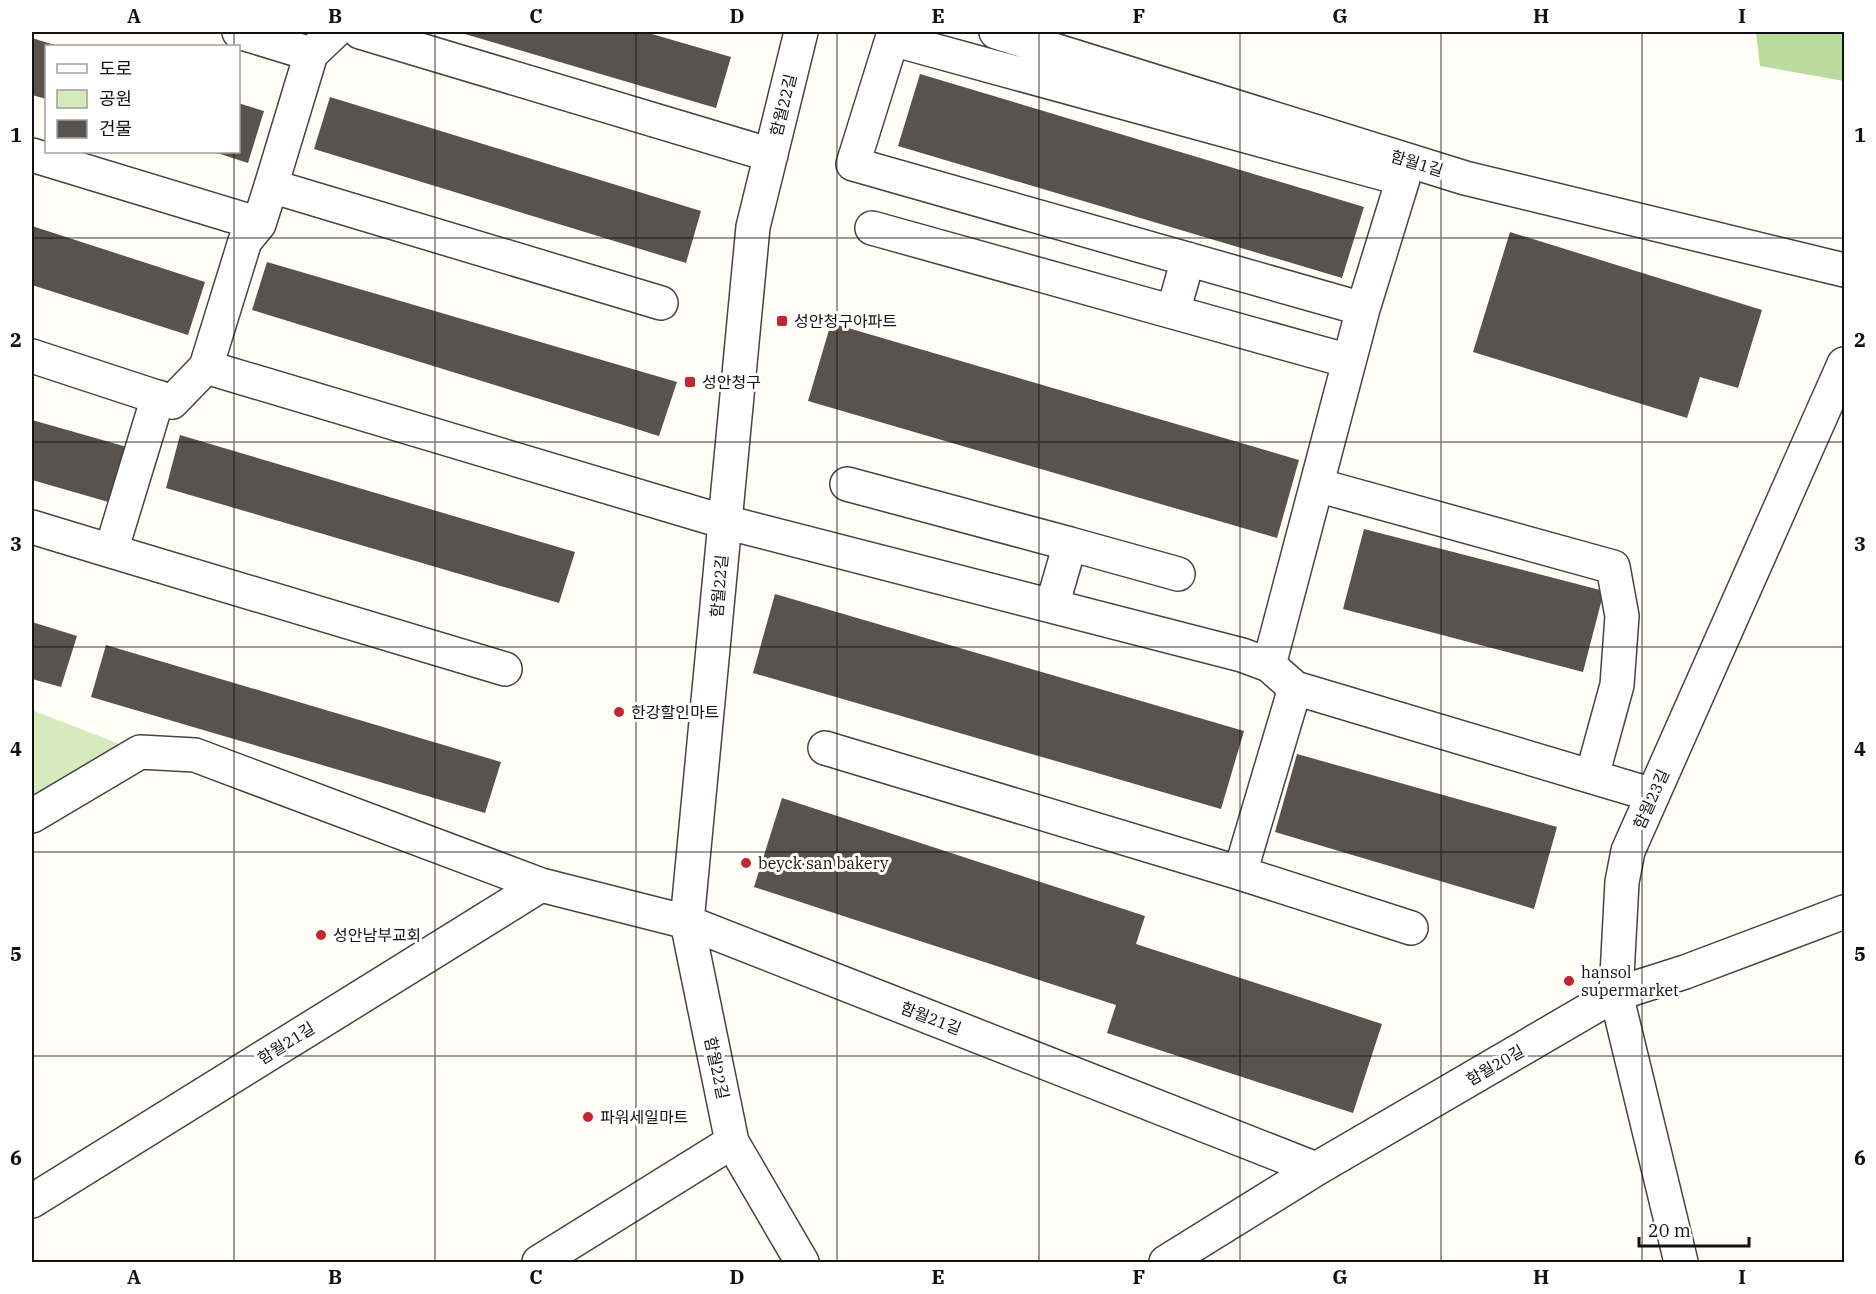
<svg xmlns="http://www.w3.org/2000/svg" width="1876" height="1294" font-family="'IBM Plex Serif','Noto Sans KR',serif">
	<rect width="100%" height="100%" fill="#fffdf5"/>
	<!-- green -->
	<path fill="#d5ebbd" d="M32,710L140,752L32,816Z"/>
	<!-- forest -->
	<path fill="#b9dc9c" d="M1756,32H1844V81L1760,66Z"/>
	<!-- building -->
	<path fill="#5a524d" d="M458,32H645L731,57L716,108Z
		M32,38L58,46H46V99L32,95Z
		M920,74L1364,207L1342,278L898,146Z
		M330,97L701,211L686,263L314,149Z
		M238,103L264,111L248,163L214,152H238Z
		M32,226L205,282L188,335L32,285Z
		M1510,232L1762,310L1738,388L1700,377L1687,418L1473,352Z
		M267,262L677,382L659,436L252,310Z
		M831,323L1299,460L1277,538L808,401Z
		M32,420L127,447L112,503L32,480Z
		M180,435L575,552L559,603L166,488Z
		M1364,529L1604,591L1583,672L1343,609Z
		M775,594L1244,731L1221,809L753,673Z
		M32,622L77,636L61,687L32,679Z
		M106,645L501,762L485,813L91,697Z
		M1297,754L1557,827L1534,909L1275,832Z
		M782,798L1145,916L1136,944L1382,1024L1353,1113L1107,1033L1116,1005L754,887Z"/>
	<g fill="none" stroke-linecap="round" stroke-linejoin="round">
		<!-- minor casing -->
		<g stroke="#444" stroke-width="36">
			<path id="minor" d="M239,32L311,54
				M334,32L311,54L271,186L661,303
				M360,32L771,155
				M801,32L753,227L687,922L732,1142L802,1262
				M996,32L1465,178L1844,270
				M32,155L259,224
				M271,186L259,224L245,241L206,367L725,522L1242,655L1269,665L1295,688L1653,795
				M872,228L1173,312L1188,259
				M1173,312L1349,361
				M32,356L172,402L206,367
				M158,397L111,551L505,669
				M847,484L1070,544L1052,606
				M1317,485L1613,567L1622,616L1617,685L1592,776
				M32,527L111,551
				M1070,544L1178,574
				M1269,665L1363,309L1403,179L892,39L853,164L1363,309
				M1295,688L1240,873L1411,928
				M825,748L1240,873
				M32,816L140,752L195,755L541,885L687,922L1316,1169
				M32,1201L541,885
				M539,1262L732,1142
				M1166,1262L1316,1169L1616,994L1685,972L1844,912
				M1681,1262L1616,994L1622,882L1628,851L1844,364"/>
		</g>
		<!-- minor -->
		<use href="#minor" stroke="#fff" stroke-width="33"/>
	</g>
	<!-- grid -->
	<path fill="none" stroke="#111" stroke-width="1.5" stroke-opacity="0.55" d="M234,32V46M435,32V1262M636,32V1262M837,32V1262M1039,32V1262M1240,32V1262M1441,32V1262M1642,32V1262M234,152V1262M32,238H1844M32,442H1844M32,647H1844M32,852H1844M32,1056H1844"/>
	<!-- markers -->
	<g fill="#c4262e" stroke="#fff" stroke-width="2">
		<rect x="776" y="315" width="12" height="12" rx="3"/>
		<rect x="684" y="376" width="12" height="12" rx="3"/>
		<circle cx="619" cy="712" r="6"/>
		<circle cx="746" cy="863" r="6"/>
		<circle cx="321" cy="935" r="6"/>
		<circle cx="1569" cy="981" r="6"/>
		<circle cx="588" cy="1117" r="6"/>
	</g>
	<g text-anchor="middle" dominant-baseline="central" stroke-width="6" stroke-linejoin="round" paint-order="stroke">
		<!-- street labels -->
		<g font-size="16" fill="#111" stroke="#fff">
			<text transform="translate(783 105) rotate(-76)">함월22길</text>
			<text transform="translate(1417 163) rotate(17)">함월1길</text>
			<text transform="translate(719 586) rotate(-85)">함월22길</text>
			<text transform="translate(1651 799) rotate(-66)">함월23길</text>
			<text transform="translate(931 1018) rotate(21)">함월21길</text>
			<text transform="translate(286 1043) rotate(-32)">함월21길</text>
			<text transform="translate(1495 1065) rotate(-30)">함월20길</text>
			<text transform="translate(717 1068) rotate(78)">함월22길</text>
		</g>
		<!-- poi labels -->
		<g font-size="16" fill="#111" stroke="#fff" text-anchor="start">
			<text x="794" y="321">성안청구아파트</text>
			<text x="702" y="382">성안청구</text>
			<text x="631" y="712">한강할인마트</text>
			<text x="758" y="863">beyck san bakery</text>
			<text x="333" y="935">성안남부교회</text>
			<text x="1581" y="972">hansol<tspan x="1581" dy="18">supermarket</tspan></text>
			<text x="600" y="1117">파워세일마트</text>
		</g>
	</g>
	<!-- border -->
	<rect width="1876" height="1294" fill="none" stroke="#ffffff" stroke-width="66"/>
	<!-- legend -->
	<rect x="45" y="45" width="195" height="108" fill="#ffffff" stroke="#a0a0a0" stroke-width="1.5"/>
	<rect x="57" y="64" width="30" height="9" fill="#ffffff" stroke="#a0a0a0" stroke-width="1.5"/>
	<text x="99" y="75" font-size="18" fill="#111111">도로</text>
	<rect x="57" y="90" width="30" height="18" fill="#d5ebbd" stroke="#a0a0a0" stroke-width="1.5"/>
	<text x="99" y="105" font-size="18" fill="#111111">공원</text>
	<rect x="57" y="120" width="30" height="18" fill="#5a524d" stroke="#a0a0a0" stroke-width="1.5"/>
	<text x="99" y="135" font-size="18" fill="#111111">건물</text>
	<!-- scale -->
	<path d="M1639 1237v9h110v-9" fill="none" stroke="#111111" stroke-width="3"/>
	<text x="1648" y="1237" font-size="18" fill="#111111" stroke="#ffffff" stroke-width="4.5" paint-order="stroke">20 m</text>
	<rect x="33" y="33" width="1810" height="1228" fill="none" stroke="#111" stroke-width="2"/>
	<g font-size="20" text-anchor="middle" font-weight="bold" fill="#111">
		<text x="134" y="23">A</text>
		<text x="335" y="23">B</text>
		<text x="536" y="23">C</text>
		<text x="737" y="23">D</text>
		<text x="938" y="23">E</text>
		<text x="1139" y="23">F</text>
		<text x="1340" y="23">G</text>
		<text x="1541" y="23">H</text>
		<text x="1742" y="23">I</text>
		<text x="16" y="142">1</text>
		<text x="1860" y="142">1</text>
		<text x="16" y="347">2</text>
		<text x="1860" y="347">2</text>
		<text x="16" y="551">3</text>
		<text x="1860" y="551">3</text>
		<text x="16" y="756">4</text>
		<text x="1860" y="756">4</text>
		<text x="16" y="961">5</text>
		<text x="1860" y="961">5</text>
		<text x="16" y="1165">6</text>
		<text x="1860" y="1165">6</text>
		<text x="134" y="1284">A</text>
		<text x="335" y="1284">B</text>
		<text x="536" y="1284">C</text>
		<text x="737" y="1284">D</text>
		<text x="938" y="1284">E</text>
		<text x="1139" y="1284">F</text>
		<text x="1340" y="1284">G</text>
		<text x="1541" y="1284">H</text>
		<text x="1742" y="1284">I</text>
	</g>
</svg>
